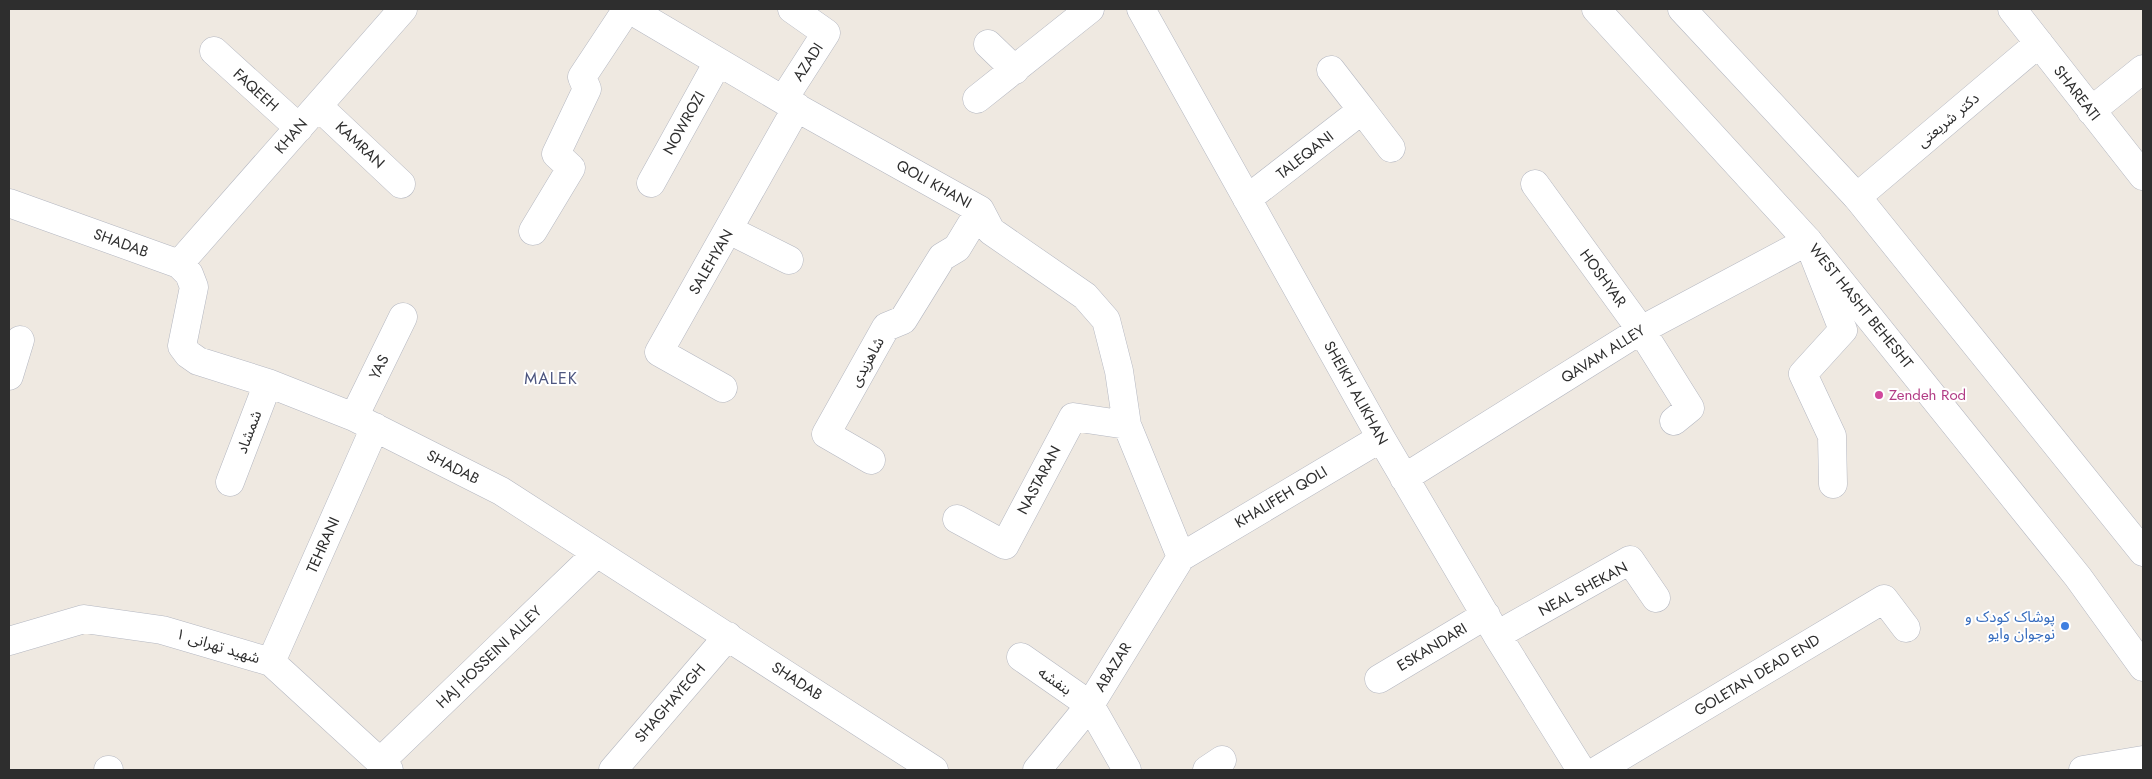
<svg xmlns="http://www.w3.org/2000/svg" width="2152" height="779" font-family="Jost,'Noto Sans Arabic',sans-serif">
	<rect width="100%" height="100%" fill="#efe9e1"/>
	<g fill="none" stroke-linecap="round" stroke-linejoin="round">
		<!-- minor casing -->
		<g stroke="#b4b7c1" stroke-width="29">
			<path id="minor" d="M629,9L783,100L980,210L991,231L1085,296L1106,320L1119,371L1127,425L1181,557
				M1141,9L1381,438L1497,635L1581,770
				M2012,9L2143,176
				M988,44L1015,70
				M214,51L299,128
				M977,99L1090,9
				M783,100L826,33L792,9
				M318,106L401,184
				M1362,110L1391,148
				M2091,111L2143,69
				M651,183L718,62
				M1535,184L1641,330L1690,408L1674,421
				M1857,197L2039,43
				M1247,199L1362,110L1331,70
				M9,203L179,264L189,274L194,287L182,346L188,354L198,361L268,383L354,417L501,491L934,770
				M729,230L789,260
				M533,231L571,168L556,154L587,89L582,77L627,9
				M179,264L403,9
				M9,376L20,340
				M723,388L659,352L797,107
				M354,417L403,317
				M871,460L826,434L886,327L903,320L942,257L957,248L980,210
				M1404,478L1641,330L1808,241L1843,330L1803,374L1832,436L1833,484
				M230,482L268,383
				M957,519L1005,545L1073,417L1127,425
				M1497,635L1630,560L1656,598
				M9,641L84,619L162,630L271,662L389,770
				M1021,657L1090,705L1127,770
				M271,662L375,427
				M1379,679L1486,615
				M381,761L597,553
				M108,770H109
				M613,770L728,636
				M1037,770L1090,705L1181,557L1381,438
				M1207,770L1222,760
				M1598,770L1884,599L1906,628
				M2083,770L2143,760"/>
		</g>
		<!-- secondary casing -->
		<g stroke="#b4b7c1" stroke-width="29">
			<path id="secondary" d="M1596,9L1808,241L2078,577L2143,667
				M1682,9L1857,197L2143,552"/>
		</g>
		<!-- minor -->
		<use href="#minor" stroke="#fff" stroke-width="28"/>
		<!-- secondary -->
		<use href="#secondary" stroke="#fff" stroke-width="28"/>
	</g>
	<!-- markers -->
	<circle fill="#d1479c" stroke="#fff" stroke-width="2" cx="1879" cy="395" r="5"/>
	<circle fill="#3f7fe0" stroke="#fff" stroke-width="2" cx="2065" cy="626" r="5"/>
	<g text-anchor="middle" dominant-baseline="central" stroke-width="4" stroke-linejoin="round" paint-order="stroke">
		<!-- street labels -->
		<g font-size="15" fill="#2e2e2e" stroke="#fff">
			<text transform="translate(808 62) rotate(-57)">AZADI</text>
			<text transform="translate(256 90) rotate(42)">FAQEEH</text>
			<text transform="translate(2077 93) rotate(52)">SHAREATI</text>
			<text transform="translate(1948 120) rotate(-40)">دکتر شریعتی</text>
			<text transform="translate(684 123) rotate(-61)">NOWROZI</text>
			<text transform="translate(291 136) rotate(-49)">KHAN</text>
			<text transform="translate(360 145) rotate(43)">KAMRAN</text>
			<text transform="translate(1305 155) rotate(-38)">TALEQANI</text>
			<text transform="translate(934 184) rotate(29)">QOLI KHANI</text>
			<text transform="translate(121 243) rotate(20)">SHADAB</text>
			<text transform="translate(711 262) rotate(-60)">SALEHYAN</text>
			<text transform="translate(1603 278) rotate(54)">HOSHYAR</text>
			<text transform="translate(1861 306) rotate(51)">WEST HASHT BEHESHT</text>
			<text transform="translate(1603 354) rotate(-32)">QAVAM ALLEY</text>
			<text transform="translate(867 362) rotate(-61)">شاهزیدی</text>
			<text transform="translate(379 367) rotate(-64)">YAS</text>
			<text transform="translate(1356 393) rotate(61)">SHEIKH ALIKHAN</text>
			<text transform="translate(249 432) rotate(-69)">شمشاد</text>
			<text transform="translate(453 467) rotate(27)">SHADAB</text>
			<text transform="translate(1039 480) rotate(-62)">NASTARAN</text>
			<text transform="translate(1281 497) rotate(-31)">KHALIFEH QOLI</text>
			<text transform="translate(323 545) rotate(-66)">TEHRANI</text>
			<text transform="translate(1583 589) rotate(-28)">NEAL SHEKAN</text>
			<text transform="translate(218 646) rotate(17)">شهید تهرانی ۱</text>
			<text transform="translate(1432 647) rotate(-31)">ESKANDARI</text>
			<text transform="translate(489 657) rotate(-44)">HAJ HOSSEINI ALLEY</text>
			<text transform="translate(1113 667) rotate(-58)">ABAZAR</text>
			<text transform="translate(1757 675) rotate(-31)">GOLETAN DEAD END</text>
			<text transform="translate(797 681) rotate(33)">SHADAB</text>
			<text transform="translate(1055 681) rotate(35)">بنفشه</text>
			<text transform="translate(670 703) rotate(-49)">SHAGHAYEGH</text>
		</g>
		<!-- hotel labels -->
		<g font-size="15" fill="#b23c85" stroke="#fff" text-anchor="start">
			<text x="1889" y="395">Zendeh Rod</text>
		</g>
		<!-- shop labels -->
		<g font-size="15" fill="#366cbe" stroke="#fff" text-anchor="end">
			<text x="2055" y="617">پوشاک کودک و<tspan x="2055" dy="17">نوجوان وایو</tspan></text>
		</g>
		<!-- neighbourhood labels -->
		<g font-size="16" letter-spacing="1" fill="#4d5680" stroke="#fff">
			<text x="551" y="378">MALEK</text>
		</g>
	</g>
	<!-- border -->
	<rect width="2152" height="779" fill="none" stroke="#2e2e2e" stroke-width="20"/>
</svg>
